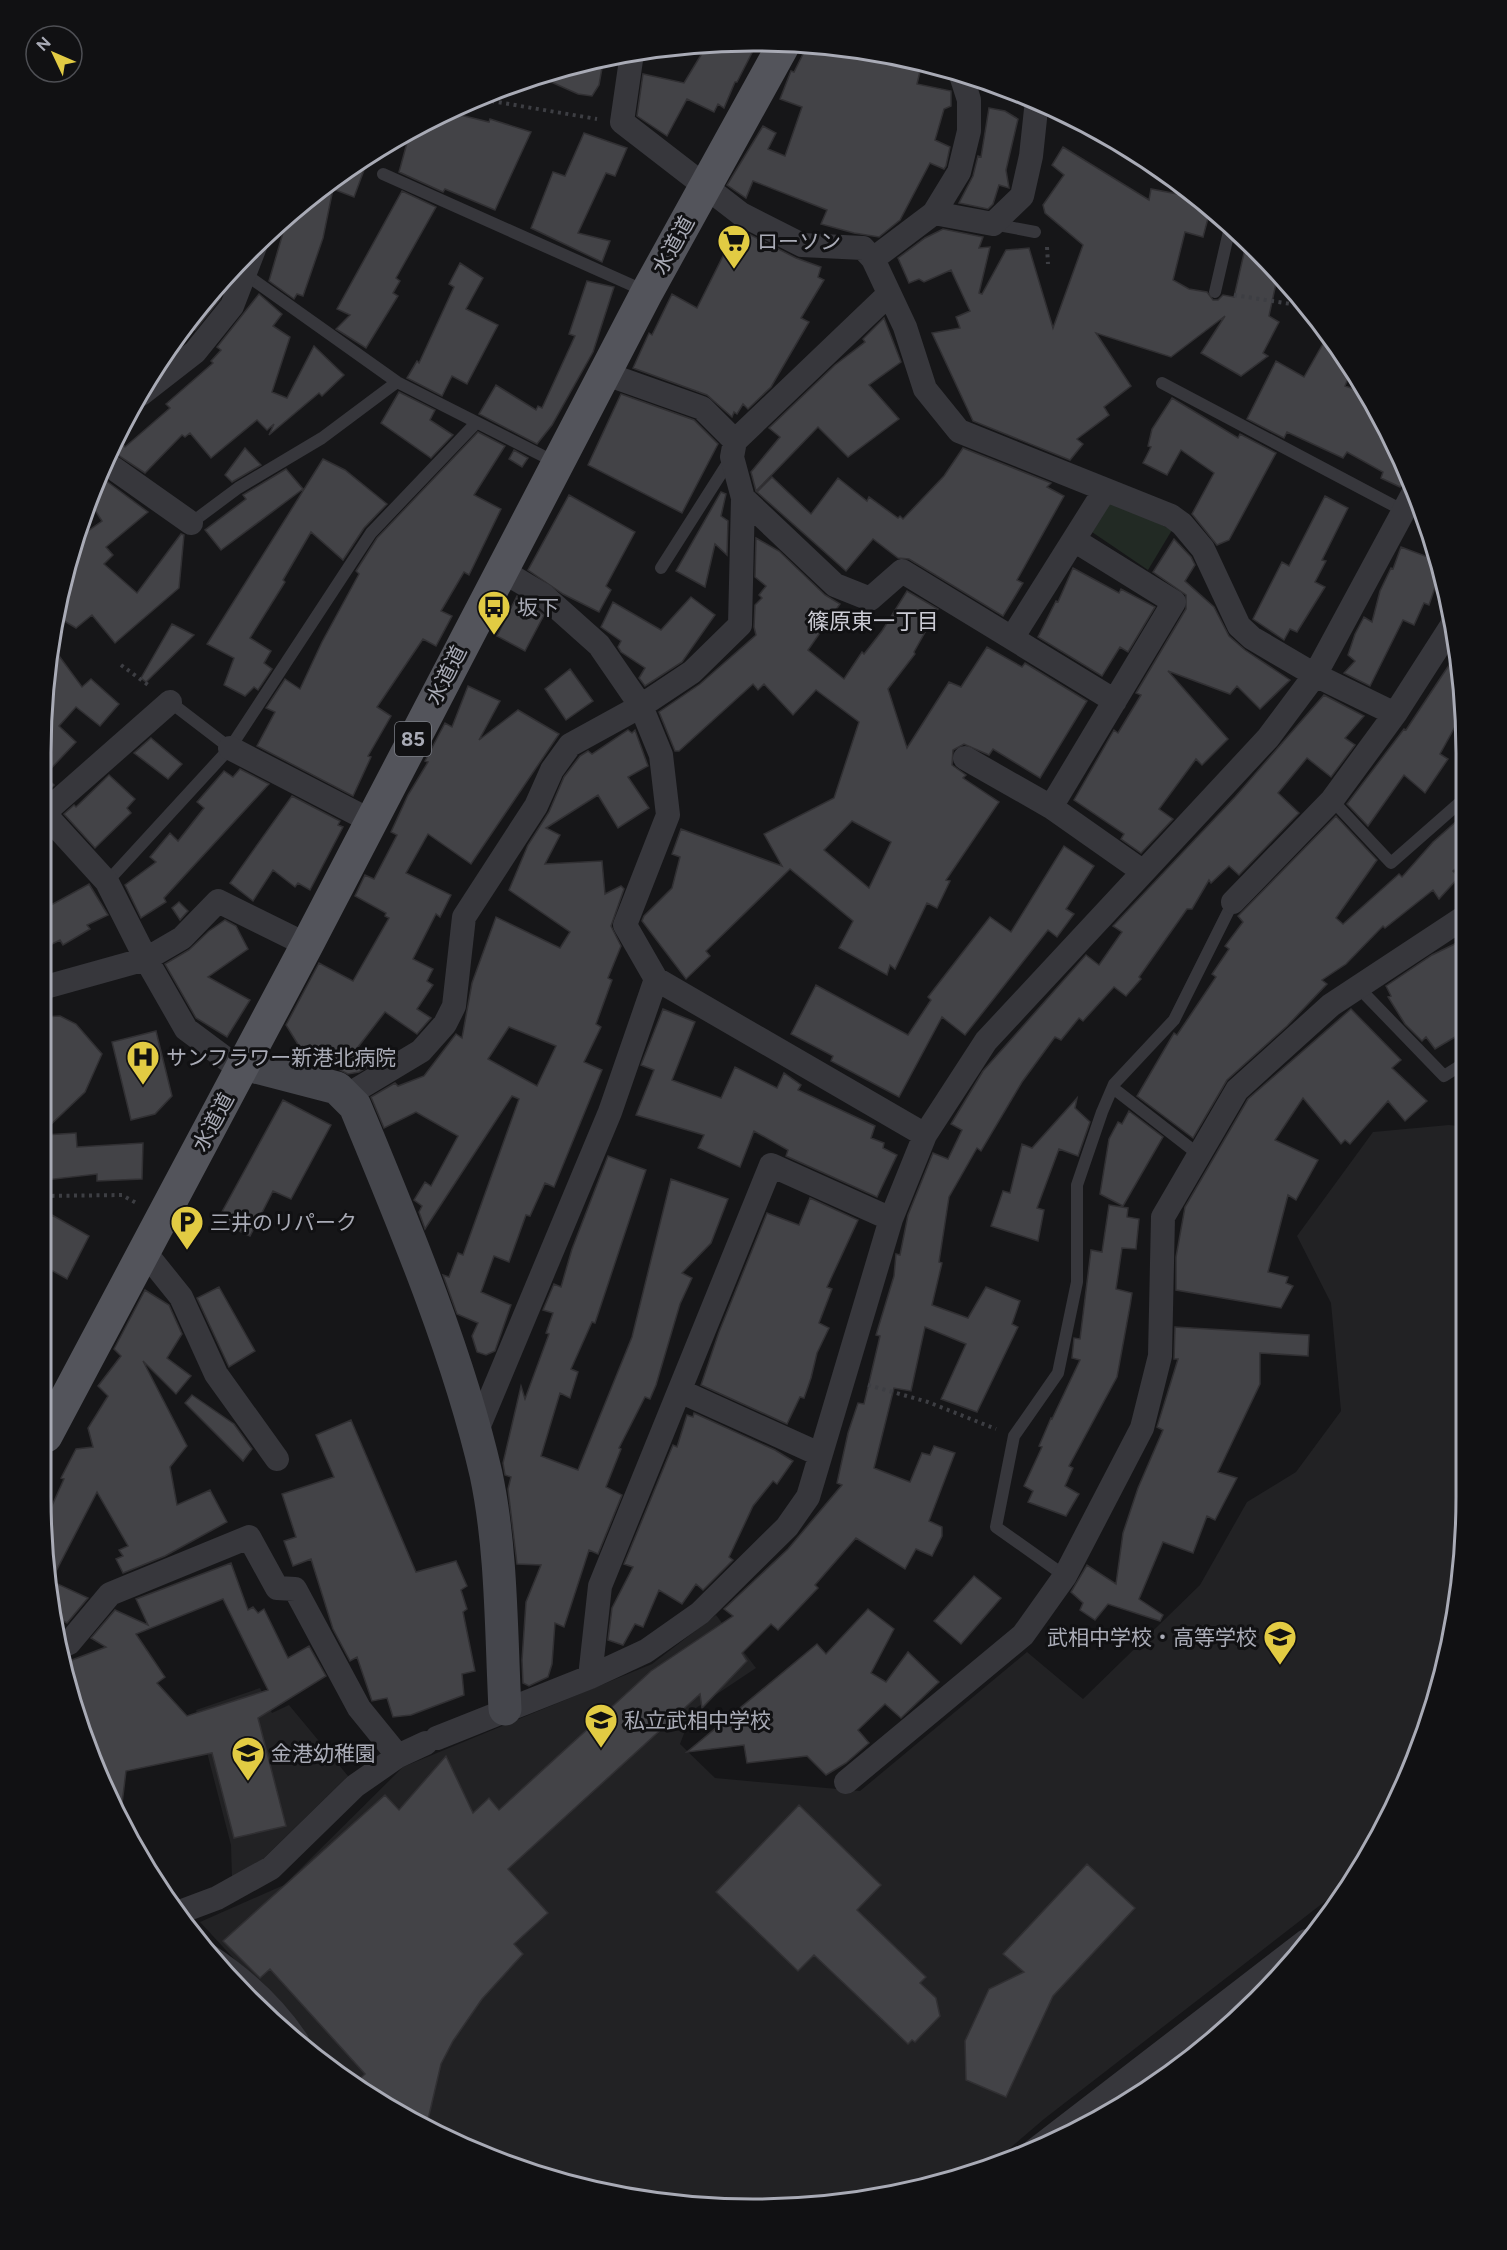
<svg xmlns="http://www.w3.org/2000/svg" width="1507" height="2250" font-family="Figtree,'Noto Sans JP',sans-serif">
	<rect width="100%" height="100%" fill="#161618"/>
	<!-- built -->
	<path fill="#222224" d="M1449,1125L1466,1127V1496L1453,1635L1393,1812L1354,1879L1044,2119L989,2166L893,2196L707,2208L569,2185L481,2155L340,2074L200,1922L284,1885L403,1767L652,1664L716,1615L756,1668L693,1710L680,1744L715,1778L860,1791L1027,1652L1083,1699L1200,1585L1247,1502L1296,1472L1341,1411L1331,1303L1297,1236L1373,1132Z
		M260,1688L272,1713L289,1705L348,1776L263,1859L232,1878L231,1845L196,1710Z"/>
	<!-- green -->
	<path fill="#222a24" d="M1111,501L1172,530L1148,570L1092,532Z"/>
	<!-- building -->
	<path fill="#434347" stroke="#313033" stroke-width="1.5" fill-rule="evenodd" d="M758,41L737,82H735L724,108L718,104L714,112L687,99L667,136L637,116L643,74L684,83L707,45Z
		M807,46L892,54L922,63L917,84L951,91V106L944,109L935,140L950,147L946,166L944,169L930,163L900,220L879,237L854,233L821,224L827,210L753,181L746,198L727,185L763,126L776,133L768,149L785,156L802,107L780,99L791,71L794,72Z
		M604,57L599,85L592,96L578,94L540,77Z
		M989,108L1005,111L1018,119L1006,170L1009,188L999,185L993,204L988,209L959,203L973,176L978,156L981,157Z
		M448,112L489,122L490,119L531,132L495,210L445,189L443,192L399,172L410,132Z
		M584,133L627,148L615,176L606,173L578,233L610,241L602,262L531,228L553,172L565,176Z
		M1063,147L1149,200L1151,189L1193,197L1210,211L1203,237L1185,232L1173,280L1189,289L1207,292L1213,300H1218L1223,295L1234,297L1247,240L1278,274L1269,316L1279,322L1263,353L1268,356L1241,376L1201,353L1225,316L1171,357L1096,333L1131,386L1104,407L1109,415L1077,439L1083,444L1070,460L973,421L932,333L960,328L956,317L970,311L951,270L924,282L919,279L909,283L898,258L925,238L943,229L983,237L979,248L990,247L979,293L982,294L1006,250L1029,248L1053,328L1083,245L1045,213L1043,205L1064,175L1052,165Z
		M370,154L354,197L333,189L323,238L303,296L297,294L294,299L269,281L287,219L357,161Z
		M402,191L436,207L396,278L400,281L393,293L398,296L366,348L336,329L350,315L337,309Z
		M737,228L796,258L821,267L818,277L824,280L801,318L809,322L771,387L748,409L743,404L737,414L734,412L732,417L707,395L633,368L649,333L652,335L672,294L697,308Z
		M460,263L483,278L466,309L498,325L467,384L452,376L442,396L407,378L417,361L419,363L454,287L449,284Z
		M587,281L614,287L593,352L552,425L537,444L479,414L496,385L536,410L538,406L542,408L575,336L569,334Z
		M220,283L222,292L220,299L195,330L186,323Z
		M259,294L282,314L273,326L290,337L272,392L287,398L314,346L344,375L322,396L319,393L269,435L274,424L267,430L257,420L211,458L190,433L185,437L182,435L145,473L110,450L116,435L125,447L170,408L166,404L213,363L211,361L221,350L217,347Z
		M884,318L901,362L869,385L899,419L848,457L818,427L756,491L751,472L780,437L769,428L835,365L865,342L863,339Z
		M1328,335L1352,369L1345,386L1366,393L1410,477L1400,487L1381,478L1383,472L1347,452L1343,458L1287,432L1284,438L1247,419L1276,361L1304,377Z
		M399,392L435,410L430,420L453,435L431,458L381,423Z
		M621,394L694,420L718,444L682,513L588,465Z
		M1172,398L1238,438L1240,434L1276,453L1229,540L1217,545L1192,514L1214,473L1181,450L1167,475L1143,463L1151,447L1148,446L1152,429Z
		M478,432L505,446L474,495L501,509L469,575L464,572L441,611L452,616L436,646L423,639L377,707L391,716L368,756L371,757L353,796L257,746L275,712L266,708L285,679L300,689L322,642L359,574L356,571L377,538Z
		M245,448L261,465L232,482L225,475Z
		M963,448L1051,483L1047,487L1064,496L1017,580L1023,583L1003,616L909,559L898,558L873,539L846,571L757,492L772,477L811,514L838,478L867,501L869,497L898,518L900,516L903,519L944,476Z
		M514,450L528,458L522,467L509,459Z
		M323,459L345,470L387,504L364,528L343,560L311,532L283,580L285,582L250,638L271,651L264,663L272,669L258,690L254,687L245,696L224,685L234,658L207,644Z
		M286,469L303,489L221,550L205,530L246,499L243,495Z
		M101,477L148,512L106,547L113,555L104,564L137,593L181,534L184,535L179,588L115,643L92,615L76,628L54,615L81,536L102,521L93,507Z
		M721,492L726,494L721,516L728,521L727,555L715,544L705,587L676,571Z
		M569,495L635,532L606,586L611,590L599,612L563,594L528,570Z
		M1325,496L1348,508L1322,560L1326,561L1315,582L1325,587L1297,632L1290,629L1284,640L1253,619L1282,562L1289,566Z
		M756,538L779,551L825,595L840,604L808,650L844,679L862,652L864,654L882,631L907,591L938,609L914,652L915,654L888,689L907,748L949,682L961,687L987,647L1022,667L1025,663L1087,701L1040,778L993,749L989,755L964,744L953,750L952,765L966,775L963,778L999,802L946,880L950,881L937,908L927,903L895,969L890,965L887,975L839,948L853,921L790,869L706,951L710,956L686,979L642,921L644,916L672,888L680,857L672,854L681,829L782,866L764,834L834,798L859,722L816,690L793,715L764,684L758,690L753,684L679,751H675L659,712L700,684L756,635L754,627L755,605L762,598L759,595L766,586L755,577ZM852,821L891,842L869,888L824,850Z
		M1174,539L1191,557L1195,565L1185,581L1214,607L1229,636L1245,650L1290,680L1260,709L1237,686L1230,694L1168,671L1228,739L1202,765L1196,759L1159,809L1173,819L1141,853L1121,839L1124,834L1074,800L1114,730L1118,733L1141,695L1136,693L1186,609V595L1153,572Z
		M1401,547L1436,560L1440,573L1429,605L1424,603L1414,625L1403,620L1370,686L1344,673L1355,661L1348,655L1355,634L1364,617L1372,622L1380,591L1391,568L1393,569Z
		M1073,568L1119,593L1121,589L1155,607L1128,652L1120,647L1102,676L1038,637L1056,601L1058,602Z
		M517,596L544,615L525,651L497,636Z
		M691,597L715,615L682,662L645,686L639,678L645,668L621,652L618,647L621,641L601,627L613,602L661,630Z
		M172,624L194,635L146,682L141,678Z
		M51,645L82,687L91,679L119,704L100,726L76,707L59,726L76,742L44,776L54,785L41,797L40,753Z
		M1457,653L1462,714L1440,754L1448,759L1425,793L1404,775L1368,826L1347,804L1404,729L1406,730Z
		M570,669L593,701L566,720L545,689Z
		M468,686L500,701L479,740L518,710L559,734L471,864L428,834L406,873L451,895L440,917L436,914L413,959L433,969L427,981L433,985L417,1009L431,1018L417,1034L385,1012L358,1047L374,1063L359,1072L348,1074L340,1070L335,1060L325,1066L314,1052L307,1059L286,1025L319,963L353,981L389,918L385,916L386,913L355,896L365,875L374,879L397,835L391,832L408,795L428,762L425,761L445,723L452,727Z
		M1324,695L1364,716L1345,738L1355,745L1331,777L1307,758L1278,793L1299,813L1239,875L1229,866L1211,883L1209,880L1192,909H1187L1139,977L1141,979L1126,996L1114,987L1083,1021L1079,1018L1061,1040L1055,1037L1022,1082L981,1151L977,1148L949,1197L939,1262L942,1263L932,1305L968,1318L986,1287L1020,1301L1012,1324L1018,1327L977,1412L941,1399L966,1344L925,1327L911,1391L894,1388L874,1468L910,1482L922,1453L930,1455L934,1446L955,1453L929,1521L942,1527V1536L932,1556L916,1549L905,1569L856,1538L815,1585L818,1588L778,1630L771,1624L742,1653L747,1661L702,1708L700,1694L508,1869L548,1913L514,1944L523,1954L482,1999L453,2041L441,2064L427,2124L355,2083L365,2074L270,1969L260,1978L223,1941L385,1795L399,1810L446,1756L473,1813L489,1798L499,1810L651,1671L733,1616L724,1609L788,1549L842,1485L837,1483L848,1433L858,1403L864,1404L880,1336L876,1335L894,1276L896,1254L900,1255L908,1215L933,1153L948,1159L962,1130L951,1124L983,1071L1086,955L1099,965L1122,932L1113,926L1235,797Z
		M628,730L632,733L635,730L648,766L628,777L649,808L618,828L598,795L546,828L560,835L545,864L602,861L605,894L621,886L624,889L611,926L621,946L608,978L612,980L596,1024L601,1027L584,1062L602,1070L554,1187L545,1183L530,1216L526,1215L509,1262L494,1256L481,1292L511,1305L495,1351L486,1355L477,1352L472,1336L478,1323L457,1314L443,1275L449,1277L458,1253L463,1255L519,1099L512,1096L425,1229L419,1212L422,1206L414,1200L425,1182L431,1186L458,1136L416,1112L384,1128L371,1097L395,1083L398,1086L424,1076L456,1034L462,1038L472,983L496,917L560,948L570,932L509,890L528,845L549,812L564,777L580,756L588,751L592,754ZM509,1027L556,1046L537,1086L488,1059Z
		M151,738L182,764L168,779L134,753Z
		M240,769L269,784L164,898L166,902L141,918L125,885L156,862L150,857L170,833L178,841L204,808L197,802L224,771L233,777Z
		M109,775L135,799L127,808L131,813L95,848L64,814L74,805L76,807Z
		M292,796L340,821L338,825L343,827L310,890L298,883L295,887L273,870L253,901L230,883Z
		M1467,812V858L1453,871L1459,877L1439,899L1433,890L1385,928L1383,926L1346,964L1322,980L1327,984L1287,1026L1227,1080L1193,1138L1137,1096L1174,1033L1177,1035L1216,977L1212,974L1229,949L1225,946L1243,922L1238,916L1336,816L1377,860L1336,918L1343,924L1399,874L1402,877L1433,842Z
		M1064,846L1094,866L1066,909L1074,914L1057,937L1048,930L965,1035L942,1017L899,1097L831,1061L833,1056L791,1034L816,985L908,1035L931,1000L928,997L990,917L1011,932Z
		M89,884L108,915L87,925L90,929L63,945L60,940L42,949V910Z
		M179,902L188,911L180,920L172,908Z
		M225,920L236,926L248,949L208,977L250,1000L227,1037L196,1018L165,964L189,950L209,931Z
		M1467,938V1030L1435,1049L1426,1037L1422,1041L1405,1024L1388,997L1391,996L1386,986L1432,955Z
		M663,1009L695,1022L672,1080L721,1098L735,1067L777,1088L784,1073L801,1085L798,1090L875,1126L871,1138L884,1143L883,1148L897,1155L877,1197L786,1156L788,1150L754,1131L740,1167L698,1148L704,1135L636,1115L654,1070L641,1065Z
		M1351,1009L1401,1060L1392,1068L1427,1101L1405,1121L1388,1101L1350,1144L1345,1140L1341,1144L1303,1098L1275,1140L1318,1160L1296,1200L1288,1195L1268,1272L1288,1277L1286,1283L1293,1286L1281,1308L1176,1290V1257L1185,1207L1248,1099Z
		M60,1016L76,1024L102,1054L85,1092L44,1131L42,1017Z
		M156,1031L172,1096L155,1114L131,1120L112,1042Z
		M1077,1098L1075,1108L1090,1122L1078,1156L1059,1149L1037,1208L1044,1210L1038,1241L991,1226L1003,1191L1010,1193L1022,1144L1032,1148Z
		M283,1100L331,1125L291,1199L273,1191L250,1236L217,1221Z
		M1129,1111L1163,1137L1123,1206L1100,1194L1109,1139L1118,1122L1122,1124Z
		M76,1133L77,1147L143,1143L142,1179L97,1181V1174L46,1180L44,1135Z
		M608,1156L646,1170L595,1323L592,1322L571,1369L578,1372L570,1398L560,1393L541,1456L578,1470L632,1337L671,1179L728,1199L711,1243L682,1273L692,1278L680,1304L656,1385L650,1399L645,1397L619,1448L621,1449L606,1487L622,1495L598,1554L589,1550L564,1627L555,1623L552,1664L548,1677L529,1686L523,1683L522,1660L526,1602L541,1565L517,1564L508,1489L511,1477L505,1475L503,1463L521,1386L525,1399L549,1334L546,1333L553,1313L543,1310L554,1284L561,1287L572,1249Z
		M810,1198L858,1220L827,1287L832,1289L819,1323L829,1328L817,1353L811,1378L804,1398L800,1397L787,1424L701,1385L719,1332L767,1213L799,1225Z
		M1109,1205L1128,1208L1127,1217L1139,1219L1136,1249L1122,1248L1116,1289L1132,1293L1130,1306L1117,1377L1069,1466L1073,1468L1065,1486L1079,1494L1066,1516L1028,1502L1033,1491L1024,1486L1042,1447L1039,1446L1051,1418L1052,1419L1080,1360L1072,1358L1074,1338L1080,1339L1091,1250L1102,1252Z
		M52,1215L89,1236L67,1279L44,1266V1228Z
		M219,1287L255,1351L229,1367L197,1298Z
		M145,1290L169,1305L182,1334L167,1358L191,1376L176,1394L143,1361L187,1446L170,1467L177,1505L210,1490L227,1522L165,1556L123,1573L116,1559L123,1556L119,1550L128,1546L97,1492L51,1581L88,1598L67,1623L52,1615L47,1590L46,1519L64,1479L61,1478L76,1449L93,1447L88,1428L108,1396L98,1386L121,1356L114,1349Z
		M1175,1327L1309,1335L1308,1356L1260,1353V1384L1218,1472L1237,1478L1215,1520L1207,1516L1193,1553L1163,1542L1139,1599L1163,1615L1160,1621L1108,1604L1095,1620L1080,1610L1083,1603L1071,1592L1087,1565L1116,1584L1123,1533L1138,1488L1163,1430L1157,1427L1178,1359H1174Z
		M192,1395L234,1424L252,1449L243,1461L185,1403Z
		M694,1413L775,1450L793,1461L777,1484L773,1481L753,1506L729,1557L733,1560L703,1590L696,1584L682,1604L659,1590L643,1627L635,1624L623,1645L608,1640L612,1608L633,1567L624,1564L673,1445L677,1447L687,1415L693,1417Z
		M351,1420L416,1572L456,1561L467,1586L461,1590L467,1609L463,1612L475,1671L462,1674L464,1695L411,1715L393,1717L387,1698L372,1701L357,1657L350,1661L333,1629L311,1559L293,1566L284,1541L296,1537L282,1494L334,1477L316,1435Z
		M231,1563L248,1610L253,1607L258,1613L264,1609L288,1658L309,1646L326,1676L258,1718L286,1826L234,1838L212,1753L126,1771L121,1812L76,1716L64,1663L106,1647L91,1638L115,1610L148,1625L136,1599ZM223,1599L268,1690L187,1716L157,1683L165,1677L136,1634Z
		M974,1576L1001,1598L961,1644L934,1621Z
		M868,1609L894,1629L871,1673L886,1682L908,1652L939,1682L901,1718L885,1704L858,1730L869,1743L846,1763L826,1775L807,1756L747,1763L744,1745L687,1752L817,1644L826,1654Z
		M799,1805L881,1885L857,1910L926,1977L920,1983L936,1998L940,2016L915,2042L912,2040L908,2044L814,1955L798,1971L716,1892Z
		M1087,1864L1135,1908L1053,1996L1006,2097L966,2080L965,2041L989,1989L1024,1972L1003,1954Z"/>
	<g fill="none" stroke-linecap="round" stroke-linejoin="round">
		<!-- path -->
		<path stroke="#3d3e43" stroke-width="4" stroke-dasharray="3 4.5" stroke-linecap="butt" d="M477,97L485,100L597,119
			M1047,247L1048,264
			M1234,295L1304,306
			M121,665L151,687
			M44,1196L122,1195L138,1204
			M868,1385L928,1402L996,1429"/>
		<!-- lane -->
		<path stroke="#37373c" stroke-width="12" d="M1011,92L1036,102
			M383,174L645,291
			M993,224L1035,232
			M245,274L397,382L557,463
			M1215,292L1230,227
			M1162,383L1404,511
			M191,523L238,488L322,438L397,382
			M661,568L731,458
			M170,702L230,748
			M1332,800L1391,863L1465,798
			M107,882L230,748L371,533L476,423
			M1357,986L1444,1076L1466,1062
			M1113,1088L1198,1154
			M1065,1576L996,1527L1014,1436L1058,1373L1077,1282V1185L1102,1112L1114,1084L1174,1020L1233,902"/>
		<!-- street -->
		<path stroke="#37373c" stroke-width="24" d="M632,53L622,122L741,214L802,245L863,248L873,259L905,327L925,389L959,431L1171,516L1182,524L1203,549L1239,626L1252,638L1315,675L1395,714
			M934,213L993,224L1022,196L1031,156L1037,100
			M873,259L934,213L959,172L969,131V100L961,75
			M141,394L195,352L232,306L256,244
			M735,441L889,294
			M106,463L191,523
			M743,498L835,585L870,599L902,571L1115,701
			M1012,638L1105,490
			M170,702L44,813L107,882L146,959L186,1029L241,1070
			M230,748L371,821
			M965,758L1051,807L1142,871
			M1051,807L1174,602L1074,540
			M1233,902L1332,800L1395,714L1454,622
			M656,979L925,1135
			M42,988L146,959L182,938L218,901L307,945
			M346,1096L421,1051L445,1024L454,1006L464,917L536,806L552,770L570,745L641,706L692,672L740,625L743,498L732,457L735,441L702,408L606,374
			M144,1251L181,1297L216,1374L277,1459
			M680,1391L819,1454
			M475,1435L610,1112L656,979L625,925L668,815L661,755L641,706L599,645L543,595L501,570
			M60,1647L69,1643L110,1594L249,1537L277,1588L295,1589L359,1708L398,1756
			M590,1677L600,1586L771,1165L891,1219
			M437,1738L590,1677L646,1651L700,1613L787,1527L808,1497L891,1219L925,1135L986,1041L1268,738L1315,675L1415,490
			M846,1782L1023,1635L1065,1576L1142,1428L1160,1356L1163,1217L1237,1090L1331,1005L1466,916
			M177,1913L217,1898L271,1868L355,1786L398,1756L426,1743
			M209,1956C242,1978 275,2008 297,2041
			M1031,2153L1306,1941"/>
		<!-- secondary -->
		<path stroke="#45464c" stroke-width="33" d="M244,1064L337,1088L355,1106C403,1222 458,1352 486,1474C502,1549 501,1633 505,1709"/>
		<!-- primary -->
		<path stroke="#53545b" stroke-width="33" d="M46,1436L307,945L647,292L784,44"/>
	</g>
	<!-- icons -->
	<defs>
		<g id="supermarket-pin" transform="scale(1.725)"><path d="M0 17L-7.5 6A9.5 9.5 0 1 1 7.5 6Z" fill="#e2cb43" stroke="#111113"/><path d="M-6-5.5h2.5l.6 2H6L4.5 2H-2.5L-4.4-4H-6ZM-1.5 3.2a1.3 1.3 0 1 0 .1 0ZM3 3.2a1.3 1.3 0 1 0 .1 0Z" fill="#111"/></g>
		<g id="bus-pin" transform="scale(1.725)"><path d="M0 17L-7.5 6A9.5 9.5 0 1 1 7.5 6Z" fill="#e2cb43" stroke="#111113"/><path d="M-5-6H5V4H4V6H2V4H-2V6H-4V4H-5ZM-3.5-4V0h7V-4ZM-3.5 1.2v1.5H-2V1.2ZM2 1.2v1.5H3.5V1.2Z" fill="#111"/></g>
		<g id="hospital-pin" transform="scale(1.725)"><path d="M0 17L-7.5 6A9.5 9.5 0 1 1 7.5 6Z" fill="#e2cb43" stroke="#111113"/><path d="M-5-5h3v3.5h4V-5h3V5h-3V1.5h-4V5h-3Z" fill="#111"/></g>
		<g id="parking-pin" transform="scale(1.725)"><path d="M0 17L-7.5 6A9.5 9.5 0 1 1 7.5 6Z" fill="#e2cb43" stroke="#111113"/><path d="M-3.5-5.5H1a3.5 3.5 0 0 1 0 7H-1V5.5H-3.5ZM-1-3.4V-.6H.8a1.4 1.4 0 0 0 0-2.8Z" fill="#111"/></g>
		<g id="school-pin" transform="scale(1.725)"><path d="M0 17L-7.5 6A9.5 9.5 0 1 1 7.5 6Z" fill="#e2cb43" stroke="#111113"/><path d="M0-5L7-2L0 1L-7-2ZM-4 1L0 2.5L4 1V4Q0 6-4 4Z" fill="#111"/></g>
	</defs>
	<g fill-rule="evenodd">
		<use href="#supermarket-pin" x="734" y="241"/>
		<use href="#bus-pin" x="494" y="607"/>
		<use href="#hospital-pin" x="143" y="1057"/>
		<use href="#parking-pin" x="187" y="1222"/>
		<use href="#school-pin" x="1280" y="1637"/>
		<use href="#school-pin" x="601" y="1720"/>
		<use href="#school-pin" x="248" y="1753"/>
	</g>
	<g text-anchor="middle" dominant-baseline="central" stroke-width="6" stroke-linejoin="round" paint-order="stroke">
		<!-- shield labels -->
		<rect fill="#111113" stroke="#7b7d85" stroke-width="1.5" x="395" y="722" width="36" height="34" rx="4.5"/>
		<g font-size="20" font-weight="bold" fill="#a9abb6">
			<text x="413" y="739">85</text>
		</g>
		<!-- poi labels -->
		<g font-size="21" fill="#a9abb6" stroke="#111113" text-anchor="start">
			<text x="757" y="241">ローソン</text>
			<text x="517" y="607">坂下</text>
			<text x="166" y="1057">サンフラワー新港北病院</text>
			<text x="210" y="1222">三井のリパーク</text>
			<text x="1257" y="1637" text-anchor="end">武相中学校・高等学校</text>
			<text x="624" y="1720">私立武相中学校</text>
			<text x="271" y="1753">金港幼稚園</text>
		</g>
		<!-- street labels -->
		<g font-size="21" fill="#a9abb6" stroke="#111113">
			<text transform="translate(673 245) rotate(-61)">水道道</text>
			<text transform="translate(446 675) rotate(-63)">水道道</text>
			<text transform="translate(213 1122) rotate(-62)">水道道</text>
		</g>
		<!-- neighbourhood labels -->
		<g font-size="22" fill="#cacad3" stroke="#111113">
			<text x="873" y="621">篠原東一丁目</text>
		</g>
	</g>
	<!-- crop -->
	<path d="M0 0H1507V2250H0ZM753 51H754A702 702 0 0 1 1456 753V1497A702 702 0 0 1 754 2199H753A702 702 0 0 1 51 1497V753A702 702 0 0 1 753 51Z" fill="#111113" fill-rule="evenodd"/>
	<path fill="none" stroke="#a9abb6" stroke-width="3" d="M753 51H754A702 702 0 0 1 1456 753V1497A702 702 0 0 1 754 2199H753A702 702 0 0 1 51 1497V753A702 702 0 0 1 753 51Z"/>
	<!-- north arrow -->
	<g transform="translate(54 54) rotate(314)"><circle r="28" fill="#111113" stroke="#4e4f54" stroke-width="1.5"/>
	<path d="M0-4.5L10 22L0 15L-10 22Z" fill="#e2cb43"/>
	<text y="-9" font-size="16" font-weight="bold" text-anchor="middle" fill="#a9abb6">N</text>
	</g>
</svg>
